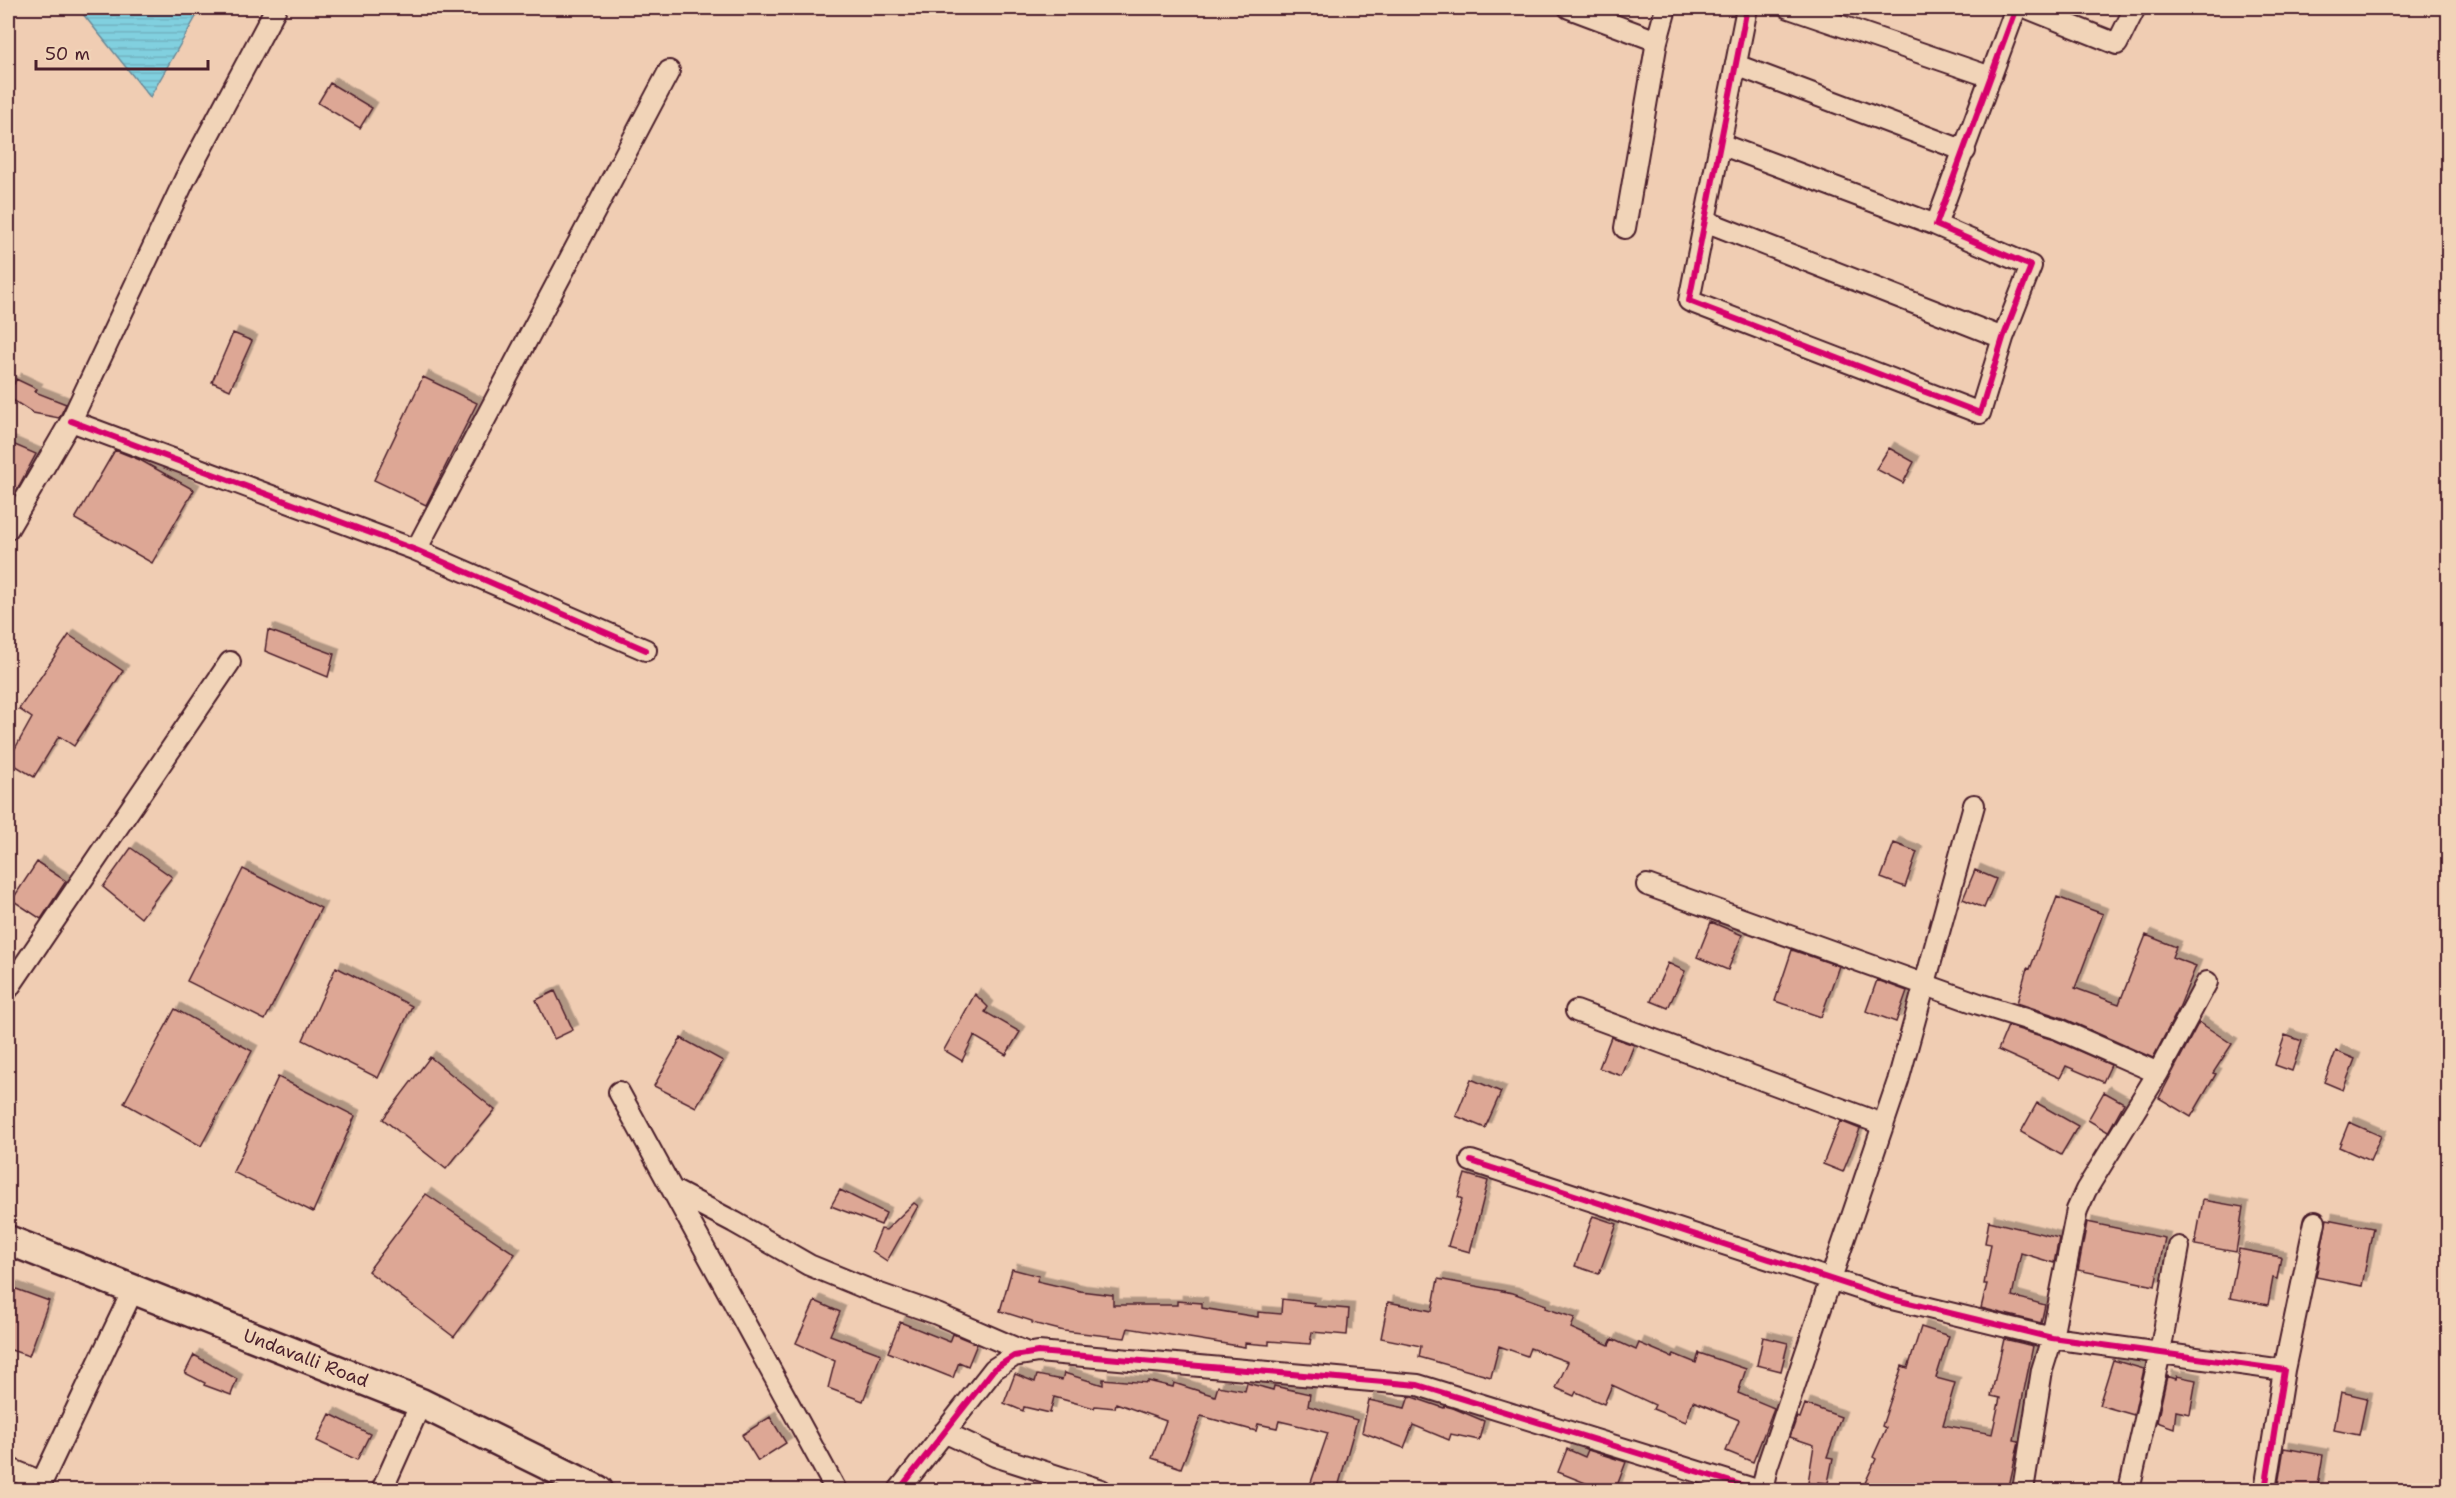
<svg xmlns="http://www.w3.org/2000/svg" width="2456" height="1498" font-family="'Shantell Sans',sans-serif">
	<defs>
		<pattern id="water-rules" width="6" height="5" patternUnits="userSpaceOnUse" patternTransform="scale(1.5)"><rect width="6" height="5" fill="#81d0df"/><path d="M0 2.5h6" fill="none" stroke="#71b2c0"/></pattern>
		<filter id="shadow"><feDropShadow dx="5.5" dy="-5.5" stdDeviation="0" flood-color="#0004"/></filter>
	</defs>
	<rect width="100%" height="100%" fill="#f0cdb3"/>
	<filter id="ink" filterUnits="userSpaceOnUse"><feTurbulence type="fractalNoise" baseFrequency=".0167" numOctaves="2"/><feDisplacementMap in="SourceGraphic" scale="12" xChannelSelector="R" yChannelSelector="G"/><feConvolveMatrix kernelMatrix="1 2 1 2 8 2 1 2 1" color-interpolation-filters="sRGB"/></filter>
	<g filter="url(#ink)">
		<!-- water -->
		<path fill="url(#water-rules)" stroke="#6b8997" stroke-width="1.5" d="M78,8H201L150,97Z"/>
		<!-- building -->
		<path fill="#dda795" stroke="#4a1f2b" stroke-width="1.5" filter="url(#shadow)" d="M330,83L372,108L360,128L318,103Z
			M233,333L252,341L230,390L212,382Z
			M423,377L477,403L426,505L374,480Z
			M16,379L37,389L35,392L66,404L59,418L33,413L8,397V381L14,384Z
			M8,442L36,454L8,506Z
			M1889,448L1914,462L1903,483L1876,469Z
			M115,450L140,460L194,490L152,563L75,519Z
			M268,630L334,654L328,677L265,651Z
			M69,635L123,671L74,746L59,736L34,777L8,761L32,718L19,709Z
			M1894,843L1917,852L1905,887L1881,878Z
			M131,848L172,877L141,918L103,887Z
			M37,862L66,881L41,919L12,900Z
			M243,869L321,908L265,1020L187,981Z
			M1975,870L1996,879L1984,908L1963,899Z
			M2057,897L2103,914L2075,988L2119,1004L2146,935L2176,947L2172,957L2196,966L2179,1008L2153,1058L2063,1018L2017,1003L2027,968L2030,969Z
			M1711,922L1742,935L1728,970L1697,957Z
			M1792,950L1839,966L1821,1017L1775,1001Z
			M1668,963L1685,971L1668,1008L1651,1001Z
			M336,967L412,1006L378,1078L303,1040Z
			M1877,980L1907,991L1896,1022L1866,1011Z
			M555,991L573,1030L554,1039L536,1000Z
			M975,994L988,1007L985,1012L1020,1032L1006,1055L974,1036L962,1061L944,1050Z
			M175,1009L252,1051L201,1146L124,1103Z
			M2199,1022L2232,1044L2213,1073L2216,1074L2191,1117L2159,1098Z
			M2008,1026L2054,1040L2111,1065L2103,1082L2066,1066L2060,1078L1998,1050Z
			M2285,1035L2302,1041L2292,1071L2275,1065Z
			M1611,1037L1634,1045L1622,1076L1599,1068Z
			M681,1038L723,1061L696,1107L654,1086Z
			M2336,1051L2355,1059L2343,1090L2324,1082Z
			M430,1057L495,1110L446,1169L383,1119Z
			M278,1077L355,1116L313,1212L233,1172Z
			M1471,1079L1501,1092L1485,1128L1456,1116Z
			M2104,1092L2124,1103L2108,1132L2088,1120Z
			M2037,1103L2078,1126L2061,1155L2021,1132Z
			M1840,1121L1860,1129L1843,1172L1823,1164Z
			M2349,1122L2381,1136L2370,1161L2339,1147Z
			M1465,1174L1488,1181L1470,1252L1448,1246L1462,1199L1458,1197Z
			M840,1190L886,1213L881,1225L831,1206Z
			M426,1194L515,1254L454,1337L368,1271Z
			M2203,1200L2243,1207L2236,1252L2195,1245Z
			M914,1203L918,1206L887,1261L872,1251L881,1229L886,1230Z
			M1593,1216L1617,1224L1599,1274L1575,1266Z
			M2327,1219L2373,1228L2362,1286L2316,1277Z
			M1989,1221L2059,1238L2054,1263L2021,1253L2012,1296L2045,1305L2041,1323L1981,1308L1987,1284H1984L1991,1244L1985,1243Z
			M2087,1222L2165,1238L2155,1286L2078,1270Z
			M2239,1249L2281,1257L2277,1279L2273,1278L2268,1305L2230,1298Z
			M1012,1269L1039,1276L1037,1281L1080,1291L1113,1295V1305H1177V1301L1202,1303V1308L1258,1317V1312L1281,1314L1282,1299L1315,1303L1314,1306L1349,1309L1347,1335L1312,1332L1310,1344L1269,1341V1345L1245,1343V1347L1128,1328L1125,1338L1064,1331L1032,1323V1321L1000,1311Z
			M1438,1279L1513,1293L1546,1305L1545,1308L1575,1318L1571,1328L1609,1345L1612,1339L1636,1350L1639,1343L1672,1357L1674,1354L1696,1363L1699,1353L1746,1369L1738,1393L1774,1408L1753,1462L1726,1451L1739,1420L1693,1401L1686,1422L1653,1409L1655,1405L1612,1385L1604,1404L1576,1392L1574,1396L1556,1388L1568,1362L1530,1348L1527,1356L1499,1346L1491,1377L1419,1357L1421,1346L1381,1338L1388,1302L1432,1311Z
			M8,1286L49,1301L29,1356L8,1349Z
			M815,1301L840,1312L830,1335L881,1354L863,1401L828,1388L835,1361L796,1343Z
			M900,1322L950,1342L953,1334L977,1344L968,1366L959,1362L953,1378L888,1352Z
			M1921,1327L1949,1336L1936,1378L1955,1383L1943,1425L1992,1434L2000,1398L1991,1396L2004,1339L2033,1346L2014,1440L2019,1441L2008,1491H1881L1865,1483L1876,1459L1873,1457L1886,1428L1882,1426L1902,1366L1908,1368Z
			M1763,1337L1788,1343L1781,1371L1757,1365Z
			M194,1355L237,1379L231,1395L204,1385L205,1383L185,1373Z
			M2113,1360L2144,1369L2134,1415L2099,1405Z
			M1064,1373L1103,1385V1379L1148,1383V1381L1173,1387L1174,1383L1215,1396L1218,1386L1245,1391L1247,1383L1273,1390L1274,1386L1310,1394L1308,1406L1357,1420L1337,1491H1308L1328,1433L1305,1427L1279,1421L1277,1428L1258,1424L1256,1431L1201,1416L1181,1468L1152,1458L1166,1421L1116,1403L1115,1408L1095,1406L1094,1408L1054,1397L1050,1413L1024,1407L1023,1411L1004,1403L1015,1374L1035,1382L1037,1375L1062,1380Z
			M2167,1376L2176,1379L2177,1376L2196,1380L2190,1414L2176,1411L2174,1428L2157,1422Z
			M2341,1392L2367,1398L2359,1435L2334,1430Z
			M1409,1396L1444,1408L1445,1406L1453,1408L1484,1421L1479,1440L1451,1434L1449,1440L1413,1425L1404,1448L1362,1432L1369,1400L1405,1408Z
			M1805,1404L1841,1417L1827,1457L1833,1458L1828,1483L1818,1482L1817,1485L1808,1483L1814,1445L1790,1437L1797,1417L1800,1418Z
			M330,1414L370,1434L357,1460L317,1441Z
			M770,1417L786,1443L758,1461L742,1435Z
			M2284,1448L2323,1455L2317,1491H2277Z
			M1567,1449L1585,1457L1588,1450L1626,1462L1615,1491H1592L1593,1486L1558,1472Z"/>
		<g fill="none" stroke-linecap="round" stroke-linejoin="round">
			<!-- street casing -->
			<g stroke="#4a1f2b" stroke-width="24">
				<path id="street" d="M1569,8L1657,41
					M1747,8L1689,301L1980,413L2003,338L2031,266L1936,225L2016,8
					M1789,8L1991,77
					M2027,8L2117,44L2135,8
					M1736,65L1965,151
					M1720,144L1936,225
					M1705,221L2003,338
					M1625,228L1657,41L1666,8
					M71,421L416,550L646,650
					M8,529L71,421L185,179L276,8
					M416,550L669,71
					M1647,885L1979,1004L2058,1029L2158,1073
					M8,989L230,662
					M1576,1011L1882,1124
					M619,1092L836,1490
					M1471,1161L1888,1298L2052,1338L2284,1370L2265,1490
					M673,1190L734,1222L809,1265L877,1293L937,1314L1027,1353
					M2284,1370L2315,1222
					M944,1432L995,1456L1101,1490
					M8,1468L42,1482
					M38,1490L133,1290
					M382,1490L421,1403
					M899,1490L994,1369L1014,1356L1038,1352L1418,1385L1757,1490
					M1762,1490L1767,1467L1898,1081L1974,805
					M2023,1490L2042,1370L2052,1338L2077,1210L2086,1190L2158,1073L2207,982
					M2129,1490L2160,1353L2179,1247"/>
			</g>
			<!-- secondary casing -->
			<g stroke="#4a1f2b" stroke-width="33">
				<path id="secondary" d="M8,1240L421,1403L598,1490"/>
			</g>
			<!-- street -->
			<use href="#street" stroke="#f1d4b8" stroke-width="20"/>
			<!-- secondary -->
			<use href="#secondary" stroke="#f1d4b8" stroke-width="28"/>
			<!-- cycleway casing -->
			<g stroke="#f1d4b8" stroke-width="10">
				<path id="cycleway" d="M1747,8L1689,301L1980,413L2003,338L2031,266L1936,225L2016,8
					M71,421L416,550L646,650
					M1471,1161L1888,1298L2052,1338L2284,1370L2265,1490
					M899,1490L994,1369L1014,1356L1038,1352L1418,1385L1757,1490"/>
			</g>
			<!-- cycleway -->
			<use href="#cycleway" stroke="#d6006c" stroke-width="6"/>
		</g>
	</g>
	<g text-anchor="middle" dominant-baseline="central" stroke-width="4.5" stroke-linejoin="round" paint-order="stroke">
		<!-- street labels -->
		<g font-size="18" fill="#4a1f2b" stroke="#f1d4b8">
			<text transform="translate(306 1358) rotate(21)">Undavalli Road</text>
		</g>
	</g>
	<!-- margin -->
	<rect width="2456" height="1498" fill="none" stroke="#f1d4b8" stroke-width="30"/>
	<rect x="15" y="15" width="2426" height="1468" fill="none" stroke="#4a1f2b" stroke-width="2" filter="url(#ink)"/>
	<!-- scale -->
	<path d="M36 60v9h172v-9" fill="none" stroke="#4a1f2b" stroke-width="3"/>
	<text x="45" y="60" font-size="18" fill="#4a1f2b" stroke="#f1d4b8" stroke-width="4.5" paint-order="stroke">50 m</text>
</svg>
